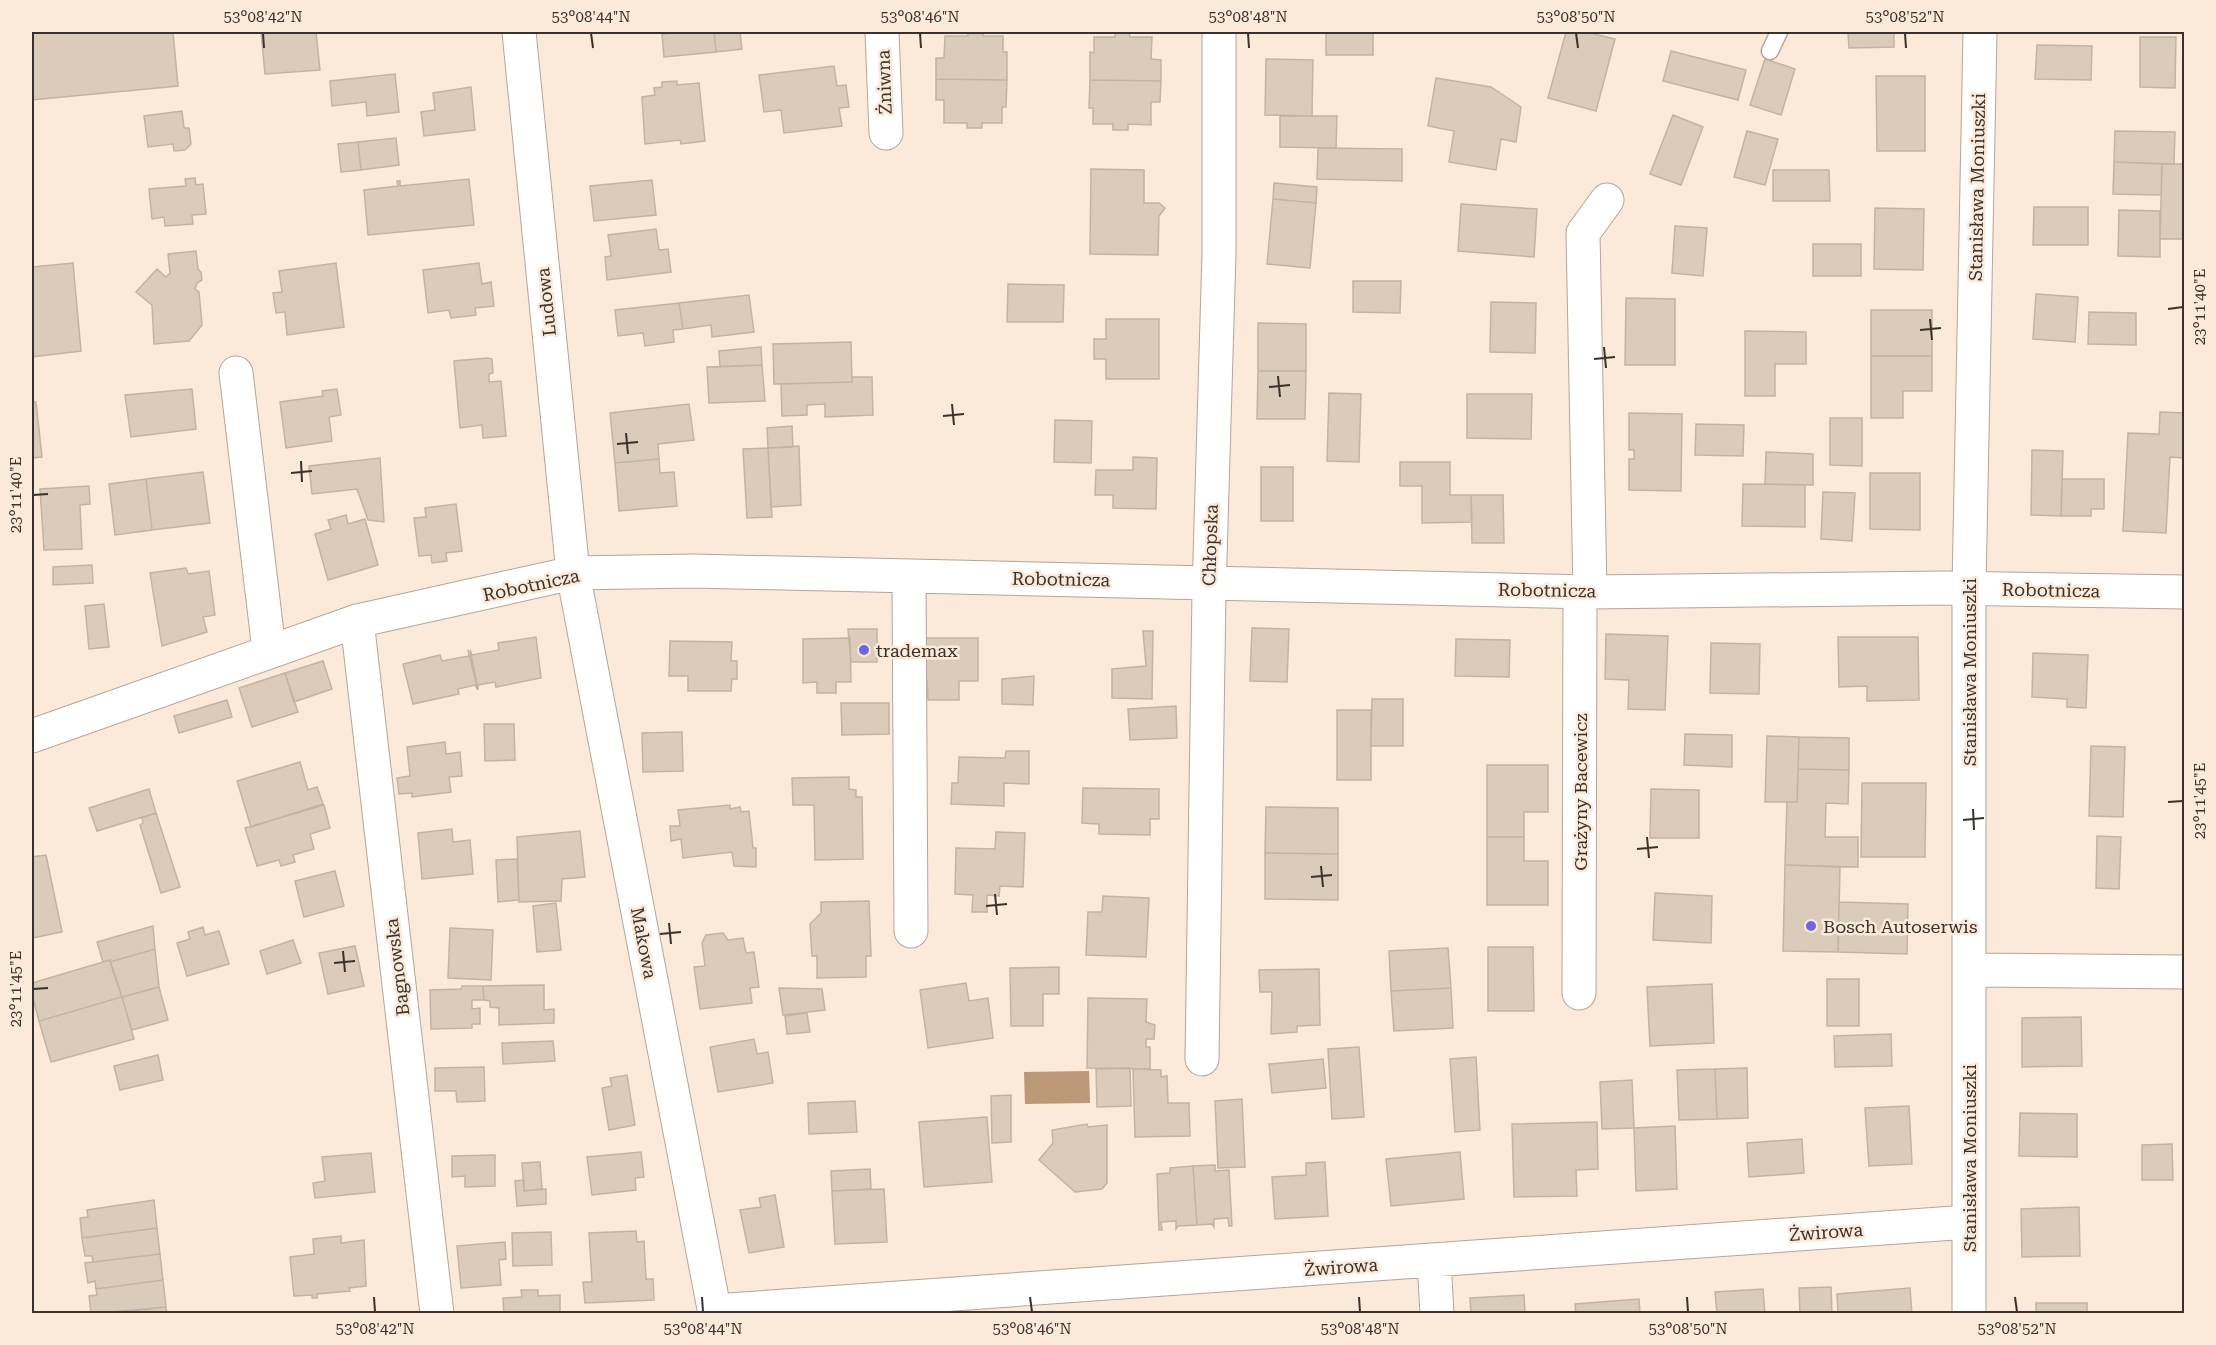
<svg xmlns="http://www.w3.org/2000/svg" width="2216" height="1345" font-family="'Roboto Serif',serif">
	<rect width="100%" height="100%" fill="#fbe9d9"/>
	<!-- water -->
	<path fill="#bb9877" d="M1089,1071L1090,1103L1025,1104L1024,1072Z"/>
	<!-- building -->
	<path fill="#dbcbbb" stroke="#c4b3a4" stroke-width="1.5" d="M32,32H173L178,86L32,100Z
		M261,32H316L320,70L265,74Z
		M687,32H714L716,52L664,57L662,34Z
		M714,32H740L742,49L716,52Z
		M968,32H983V36H1003V52H1007V80L936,79V58H944L945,36H968Z
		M1115,32H1129L1130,37H1152L1151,59L1161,60V81L1090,80V52L1094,53V37H1115Z
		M1326,32H1373V55H1326Z
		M1566,32H1586L1615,39L1596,111L1548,98Z
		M1848,32H1894V47L1849,48Z
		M2140,37H2176L2175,88L2140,87Z
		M2037,45L2092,46L2091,80L2035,79Z
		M1671,51L1746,70L1738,100L1663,81Z
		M1266,59L1313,60L1312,116L1265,115Z
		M1765,59L1795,69L1781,115L1750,105Z
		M834,66L837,86L846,85L849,107L839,108L842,126L784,133L781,110L764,112L759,75Z
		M395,74L399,112L367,116L366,102L332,106L330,81Z
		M1876,76H1925V151H1877Z
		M1436,78L1491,87L1521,107L1516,142L1501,139L1496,170L1449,162L1454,131L1428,126Z
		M936,79L1007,80L1006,107H1002V123H982V128H967V123H944V100H936Z
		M1090,80L1161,81L1160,102H1151V125L1128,124V130H1113V124H1093V108H1089Z
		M677,81V85L699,83L705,141L681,144L680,140L645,144L642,97L655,95L654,88L662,87V82Z
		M471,87L475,130L424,136L421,112L435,110L433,93Z
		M182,111L184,128H189L191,144L185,150L174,151L173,144L148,147L144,116Z
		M1673,115L1703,127L1681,185L1650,174Z
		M1280,116H1337L1336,148L1280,147Z
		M1747,131L1778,139L1765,185L1734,177Z
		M2115,131L2175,132L2174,164L2114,162Z
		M396,138L399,165L361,170L358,142Z
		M358,142L361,170L341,172L338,144Z
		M1318,148L1402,149V181L1317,179Z
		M2114,162L2162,164L2161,195L2113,194Z
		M2162,164H2184V239H2160Z
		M1091,169L1144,170V203H1159L1165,208L1159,216L1158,255L1090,254Z
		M1773,170H1829L1830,201H1773Z
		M195,178L196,185L203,184L206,214L192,215L193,224L165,226L164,217L152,219L149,189L186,186L185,179Z
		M469,179L474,225L368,235L364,190L398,186L397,181H400V186Z
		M652,180L656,215L594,221L590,186Z
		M1274,183L1317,187L1316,203L1273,199Z
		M1273,199L1316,203L1310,268L1267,264Z
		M1461,204L1537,209L1534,257L1458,251Z
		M2034,207H2088V245H2033Z
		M1875,208L1924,209L1923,270L1874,269Z
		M2119,210L2160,211V257L2118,256Z
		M1675,226L1707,228L1703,276L1672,273Z
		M656,229L659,250L668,249L671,272L607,280L605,257L611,256L608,235Z
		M1813,244H1861V276H1813Z
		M196,251L198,269L201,272L202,280L197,283L195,289L199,292L202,325L189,341L154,344L152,305L136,292L157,269L166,277L170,273L168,254Z
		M73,263L81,351L32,357V267Z
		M336,263L344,327L287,335L285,312L276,313L273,293L282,292L279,271Z
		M479,263L482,284L491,282L494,306L475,308L476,315L451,318L449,310L428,313L423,270Z
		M1353,281H1401L1400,313L1353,312Z
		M1008,284L1064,285L1063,322H1007Z
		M2036,294L2078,297L2075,342L2033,339Z
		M749,295L754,332L712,337L711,325L683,329L679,303Z
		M1626,298L1675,299V365H1625Z
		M1491,302L1536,303L1535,353L1490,352Z
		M679,303L683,329L673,330L674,342L645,346L643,333L618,336L615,310Z
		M1871,310H1932V356H1871Z
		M2089,312L2136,313V345L2088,344Z
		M1106,319H1159V379H1106V359H1094V339H1106Z
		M1258,323L1306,324V371H1258Z
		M1745,331L1806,332V364H1775V396H1745Z
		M851,342L852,382L774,384L773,344Z
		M761,347L762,365L720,367L719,351Z
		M1871,356H1932V391H1903V418H1871Z
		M487,358L492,359L493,373L489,374V382L501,381L506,436L483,438L482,425L460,428L454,361Z
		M762,365L765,401L709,403L707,367Z
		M1258,371H1306L1305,419H1257Z
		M852,377H872L873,415L825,417V404L807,405V415L782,416L781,384L852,382Z
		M192,389L196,429L131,437L125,395Z
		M337,389L341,415L329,417L332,441L286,448L280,402L323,396L322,391Z
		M1329,393L1361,394L1359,462L1327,461Z
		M1467,394H1532L1531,439L1467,438Z
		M32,402H36L42,457L32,458Z
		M689,404L694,440L658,444L659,459L615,463L610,413Z
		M2160,412L2184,413V458L2170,457L2166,533L2123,531L2128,433L2159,434Z
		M1629,413L1682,414L1681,491L1629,490V459H1634V450H1629Z
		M1830,418H1862V466L1830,465Z
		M1055,420L1092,421L1091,463L1054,462Z
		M1696,424L1744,425L1743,456L1695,455Z
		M792,426L793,447L768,448L767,428Z
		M799,446L801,505L771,507L768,448Z
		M768,448L772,517L747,518L743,449Z
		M2032,450L2063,451L2061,516L2031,515Z
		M1766,452L1813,454V485L1765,484Z
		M1133,457L1157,458L1156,509L1113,508V495H1095L1096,470H1133Z
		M380,458L384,522L368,520L357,489L312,494L309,466Z
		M659,459L660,473L674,472L677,506L619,511L615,463Z
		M1400,462H1450V495H1471L1472,522L1422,523V486H1400Z
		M1261,467H1293V521H1261Z
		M203,472L210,523L152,530L146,479Z
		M1870,473H1920V530L1870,529Z
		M146,479L152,530L115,535L109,484Z
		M2062,479H2104V509H2091V516H2061Z
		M1743,484L1805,485V527L1742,526Z
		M89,486L90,504L80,505L82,549L44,550L40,489Z
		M1823,492L1855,493L1852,541L1821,539Z
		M1471,495H1503L1504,543H1472Z
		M456,504L462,551L446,553L447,561L432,563L431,555L419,556L414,518L426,517L425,508Z
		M346,515L348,524L365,519L378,565L328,580L315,534L331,529L328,520Z
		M92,565L93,583L53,585V567Z
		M186,568L188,574L209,571L215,615L203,617L207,632L162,646L150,573Z
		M104,604L109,647L89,649L85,606Z
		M1252,628L1289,629L1287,682L1250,681Z
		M848,629H877V662H851Z
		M1143,631H1153L1152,699L1112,698V669L1146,666Z
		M1606,634L1668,636L1665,710L1628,709L1629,680L1605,679Z
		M536,637L541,678L496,687L495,682L478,685V690L470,650L472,655L499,650L498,643Z
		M1838,637H1918L1919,700L1867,701V686L1839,687Z
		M850,638L851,682H836V693H817V682L803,683V639Z
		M924,638H978V681H959V700H928L927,681H924Z
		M1456,639L1510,640L1509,677L1455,676Z
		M670,641L732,642L731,661H737V679H732L731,691H688V676H669Z
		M1711,643L1760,644L1759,694L1710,693Z
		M468,650L478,690L475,685L458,689L459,694L413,704L403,664L440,655L442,661L469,656Z
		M2033,653L2088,655L2086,708L2067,707V699L2032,697Z
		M323,661L332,689L294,702L285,673Z
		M285,673L298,712L252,727L239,688Z
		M1034,676L1033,705L1002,704V679Z
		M1372,699H1403V746H1371Z
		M227,700L232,717L179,733L174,716Z
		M841,703H889V734L842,735Z
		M1176,706L1177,738L1130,740L1128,709Z
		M1337,710H1371V780H1337Z
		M484,724H514L515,760L485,761Z
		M682,732L683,771L643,772L642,733Z
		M1685,734L1732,735V767L1684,765Z
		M1767,736L1799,737L1797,802H1765Z
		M1799,737L1849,738V770L1798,769Z
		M445,742L446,754L460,752L462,776L449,777L451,792L412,797V793L399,794L397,778L410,776L407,747Z
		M2091,746L2125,747L2123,817L2089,816Z
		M1006,751H1029V784L1004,783V806L951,804L952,783H958L959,757L1005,758Z
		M300,762L308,790L317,787L323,804L251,827L237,781Z
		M1487,765H1548V812H1524V837H1487Z
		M1798,769L1849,770L1848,804L1826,803L1825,837H1858V867L1785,865L1787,802H1797Z
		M849,777V789L856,790V797H862L863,859L815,860L814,805H793L792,778Z
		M1862,783H1926L1925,857H1861Z
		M1083,788L1159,789V819H1150V835L1099,834V824L1082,823Z
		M149,789L156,813L97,831L89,808Z
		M1651,789L1699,790V838H1650Z
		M324,805L330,828L310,834L314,849L293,855L295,862L281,866L279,860L257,866L245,828Z
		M730,805V809L740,807L741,812L749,811L753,848H756V867L734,866L732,852L683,858L681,839L671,841L670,826H680L678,810Z
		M1266,807L1338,808V854L1265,853Z
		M156,813L180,887L161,893L140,825L143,823L142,818Z
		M452,829L453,842L470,840L473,874L422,879L418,833Z
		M580,831L585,877L562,879L561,901L519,902L517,837Z
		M996,832L1025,833L1023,887L1000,886L999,896L987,895V912H972L973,895L955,894L956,848L995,849Z
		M2097,836L2121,837L2119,889L2096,888Z
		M1487,837H1524V861H1548V905H1487Z
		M1265,853L1338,854V900L1265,899Z
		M46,855L62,932L32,938V857Z
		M517,859L519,900L498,902L496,860Z
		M1785,865L1840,867L1838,952L1783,951Z
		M335,871L344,906L304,917L295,881Z
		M1655,893L1712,896L1711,943L1653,940Z
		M1103,896L1149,898L1146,957L1086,955L1088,912H1102Z
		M869,901L871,956H866V977L817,978V956H812L810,924L821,913V902Z
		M1839,902L1908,904L1907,954L1838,952Z
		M556,903L561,950L537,952L533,906Z
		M153,926L155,949L110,962V960L103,962L97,942Z
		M203,927L205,935L219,931L229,964L187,976L177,943L190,939L188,932Z
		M450,928L493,930L491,980L448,978Z
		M723,933L728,940L743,938L746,953L754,952L759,987L750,988L752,1003L700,1009L694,967L705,966L702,943L706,935Z
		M293,940L301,963L267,974L260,951Z
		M355,946L364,986L328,994L319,953Z
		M1488,947H1533L1534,1011H1488Z
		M1448,948L1451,988L1391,991L1389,951Z
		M155,949L159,987L122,997L110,962Z
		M110,960L122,997L39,1021L32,995V983Z
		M1059,967V994H1043V1026H1011L1010,968Z
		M1319,969L1320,1025L1297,1026V1032L1271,1034L1272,992H1260L1259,970Z
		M1827,979H1859V1026H1827Z
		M966,983L969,1001L988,998L993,1038L928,1048L920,990Z
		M1712,984L1714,1043L1650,1046L1647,987Z
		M544,985V1010L554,1009V1023L499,1025V1008L490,1007V1001L484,1000L483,986Z
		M462,986H483L484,1000H472V1009L480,1008V1024H472V1028L431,1029L430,990L461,989Z
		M159,987L168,1020L132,1030L122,997Z
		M779,988L822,989L825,1010L783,1015Z
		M1451,988L1453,1028L1394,1031L1391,991Z
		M122,997L134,1039L51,1062L39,1021Z
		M1088,998L1147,999L1146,1022L1155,1025L1154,1039H1146V1047H1150V1069L1087,1068Z
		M807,1013L810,1032L787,1034L785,1016Z
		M2081,1017L2082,1066L2022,1067V1018Z
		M1891,1034L1892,1066L1835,1067L1834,1036Z
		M754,1039L757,1054L768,1052L773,1083L718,1092L710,1047Z
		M553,1041L555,1061L503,1064L502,1043Z
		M1359,1047L1364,1117L1332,1119L1328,1049Z
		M158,1055L163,1080L120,1090L114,1066Z
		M1476,1057L1480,1130L1455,1132L1450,1059Z
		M1323,1059L1326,1088L1272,1093L1269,1064Z
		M484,1067L485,1101L457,1102L456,1091H435V1068Z
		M1130,1068L1131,1106L1097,1107L1096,1069Z
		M1747,1068L1748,1118L1717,1119L1715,1069Z
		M1133,1069L1161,1070V1077L1167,1076L1168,1103H1189L1190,1136L1135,1137Z
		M1715,1069L1717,1119L1679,1120L1677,1070Z
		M627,1075L635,1125L609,1130L602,1088L612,1086L610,1078Z
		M1632,1080L1634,1128L1602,1129L1600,1082Z
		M1011,1095V1142L992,1143L991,1096Z
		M1242,1099L1245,1167L1218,1168L1215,1101Z
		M855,1101L857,1132L809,1134L808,1103Z
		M1909,1106L1912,1164L1869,1166L1865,1108Z
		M2020,1113L2077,1114V1157L2019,1156Z
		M987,1117L992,1182L924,1187L919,1122Z
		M1597,1122L1598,1169L1576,1170L1577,1196L1514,1197L1512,1124Z
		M1087,1124L1088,1127L1107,1125V1183L1102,1189L1075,1192L1039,1160L1053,1143L1052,1130Z
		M1675,1126L1677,1189L1636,1191L1634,1128Z
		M1802,1139L1804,1173L1749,1177L1747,1143Z
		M2172,1144L2173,1180H2142V1145Z
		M641,1152L644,1177L635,1178L636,1190L592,1195L587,1157Z
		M1460,1152L1464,1199L1391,1206L1386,1159Z
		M371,1153L375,1192L315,1198L313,1183L325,1181L322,1157Z
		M495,1155V1186L465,1187V1176L452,1177V1156Z
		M540,1162L542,1189L524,1191L522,1163Z
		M1325,1162L1328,1216L1275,1219L1272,1177L1306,1175V1163Z
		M1215,1165V1171L1229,1170L1232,1226H1229L1228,1218L1214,1219V1227L1212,1224L1197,1225L1193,1166Z
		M1193,1166L1197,1225L1178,1226L1176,1229V1221L1161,1222L1162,1230H1159L1157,1174L1170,1173V1168Z
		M870,1169L871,1189L832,1191L831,1171Z
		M524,1180V1191L546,1189V1204L517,1206L515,1181Z
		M884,1189L887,1242L835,1244L832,1191Z
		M775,1195L784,1247L749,1253L740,1210L761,1207L759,1198Z
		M154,1200L157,1228L82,1238L80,1218L88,1217L87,1210Z
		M2079,1207L2080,1256L2022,1257L2021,1209Z
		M157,1228L160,1254L93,1262L92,1256H85L82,1238Z
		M636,1231L637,1242L644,1241L646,1279H653L654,1300L585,1303L583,1282H592L589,1233Z
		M551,1232L552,1265L513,1266L512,1233Z
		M341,1236V1243L364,1240L366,1286L349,1288L350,1291L317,1294V1298H312V1295L294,1296L290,1257L314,1254L313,1239Z
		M505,1242L506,1259L499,1260L501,1285L461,1288L457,1246Z
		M160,1254L163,1280L96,1289L95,1281L88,1283L85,1263Z
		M163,1280L166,1307L91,1314L89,1296L97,1295L96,1289Z
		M1831,1287L1832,1314H1800L1799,1288Z
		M1910,1288L1912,1314H1838L1837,1294Z
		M1763,1289L1765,1314H1717L1715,1292Z
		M521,1290H538V1296L560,1295V1314H504L503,1298L522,1297Z
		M1524,1295L1525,1314H1471L1470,1298Z
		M1639,1299L1640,1314H1576L1575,1304Z
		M2036,1303H2087V1314H2036Z
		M166,1307L167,1314H107Z"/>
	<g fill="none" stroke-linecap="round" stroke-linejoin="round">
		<!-- lane casing -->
		<g stroke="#b6a697" stroke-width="19">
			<path id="lane" d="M1770,51L1779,32"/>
		</g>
		<!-- street casing -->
		<g stroke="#b6a697" stroke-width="35">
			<path id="street" d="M519,32L573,573L715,1314
				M882,32L886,133
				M236,373L269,650
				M909,576L911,931
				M1590,592L1583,233L1607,200
				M357,621L437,1314
				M32,736L357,621L573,573L694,571L1590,592L1945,588L2184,592
				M1969,970L2184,972
				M1579,993L1580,592
				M1202,1059L1209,592L1219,253V32
				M1434,1260L1437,1314
				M714,1311L1968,1222
				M1969,1314V588L1980,32"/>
		</g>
		<!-- lane -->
		<use href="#lane" stroke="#fff" stroke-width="16"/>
		<!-- street -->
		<use href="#street" stroke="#fff" stroke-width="33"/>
	</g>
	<!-- ticks -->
	<path fill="none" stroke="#39322c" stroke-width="2" d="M263,33L264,48M591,33L593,48M920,33L921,48M1248,33L1249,48M1576,33L1578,48M1905,33L1906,48M2168,309L2183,307M1930,319L1932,340M1920,330L1941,328M1604,347L1606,368M1594,359L1615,357M1278,376L1280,397M1269,387L1290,385M952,404L954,425M943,416L964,414M626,433L628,454M617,444L638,442M301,461L302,482M291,473L312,471M33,495L48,494M2168,802L2183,801M1973,809L1974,830M1963,820L1984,818M1647,837L1649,858M1637,849L1658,847M1321,866L1323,887M1311,877L1332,875M995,894L997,915M986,906L1007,904M669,923L671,944M660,934L681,932M343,951L345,972M334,963L355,961M33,989L48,988M374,1297L375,1312M702,1297L703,1312M1030,1297L1032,1312M1359,1297L1360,1312M1687,1297L1688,1312M2015,1297L2017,1312"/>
	<!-- markers -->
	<g fill="#7064df" stroke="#fbe9d9" stroke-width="2">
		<circle cx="864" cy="650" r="6"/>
		<circle cx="1811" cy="926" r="6"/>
	</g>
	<g text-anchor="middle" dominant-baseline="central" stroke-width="5" stroke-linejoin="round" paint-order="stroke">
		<!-- street labels -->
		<g font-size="18" fill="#39322c" stroke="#fbe9d9">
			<text transform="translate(884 82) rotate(-92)">Żniwna</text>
			<text transform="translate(1977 187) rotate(-89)">Stanisława Moniuszki</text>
			<text transform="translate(546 302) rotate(-96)">Ludowa</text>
			<text transform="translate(1210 545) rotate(-88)">Chłopska</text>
			<text transform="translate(1061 579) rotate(1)">Robotnicza</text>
			<text transform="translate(531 585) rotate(-12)">Robotnicza</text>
			<text transform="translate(1547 590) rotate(1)">Robotnicza</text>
			<text transform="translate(2051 590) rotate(1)">Robotnicza</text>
			<text transform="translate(1969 672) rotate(-90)">Stanisława Moniuszki</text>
			<text transform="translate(1580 792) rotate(-90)">Grażyny Bacewicz</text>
			<text transform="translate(644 943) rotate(79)">Makowa</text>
			<text transform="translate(397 967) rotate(-97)">Bagnowska</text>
			<text transform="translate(1969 1158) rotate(-90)">Stanisława Moniuszki</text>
			<text transform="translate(1826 1232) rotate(-4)">Żwirowa</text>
			<text transform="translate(1341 1267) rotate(-4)">Żwirowa</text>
		</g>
		<!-- poi labels -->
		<g font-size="18" fill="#39322c" stroke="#fbe9d9" text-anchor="start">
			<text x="876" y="650">trademax</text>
			<text x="1823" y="926">Bosch Autoserwis</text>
		</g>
	</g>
	<!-- border -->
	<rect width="2216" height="1345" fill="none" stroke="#fbe9d9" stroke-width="66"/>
	<rect x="33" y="33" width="2150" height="1279" fill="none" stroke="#39322c" stroke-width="2"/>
	<g font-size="15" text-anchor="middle" fill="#39322c">
		<text x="263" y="22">53°08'42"N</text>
		<text x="591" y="22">53°08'44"N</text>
		<text x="920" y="22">53°08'46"N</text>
		<text x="1248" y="22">53°08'48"N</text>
		<text x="1576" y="22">53°08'50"N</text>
		<text x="1905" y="22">53°08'52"N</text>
		<text transform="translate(2200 307) rotate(-90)" y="5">23°11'40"E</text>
		<text transform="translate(16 495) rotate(-90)" y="5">23°11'40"E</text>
		<text transform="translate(2200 801) rotate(-90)" y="5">23°11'45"E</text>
		<text transform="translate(16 989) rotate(-90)" y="5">23°11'45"E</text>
		<text x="375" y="1334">53°08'42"N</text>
		<text x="703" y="1334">53°08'44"N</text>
		<text x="1032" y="1334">53°08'46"N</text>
		<text x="1360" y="1334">53°08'48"N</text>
		<text x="1688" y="1334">53°08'50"N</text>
		<text x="2017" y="1334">53°08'52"N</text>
	</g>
</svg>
